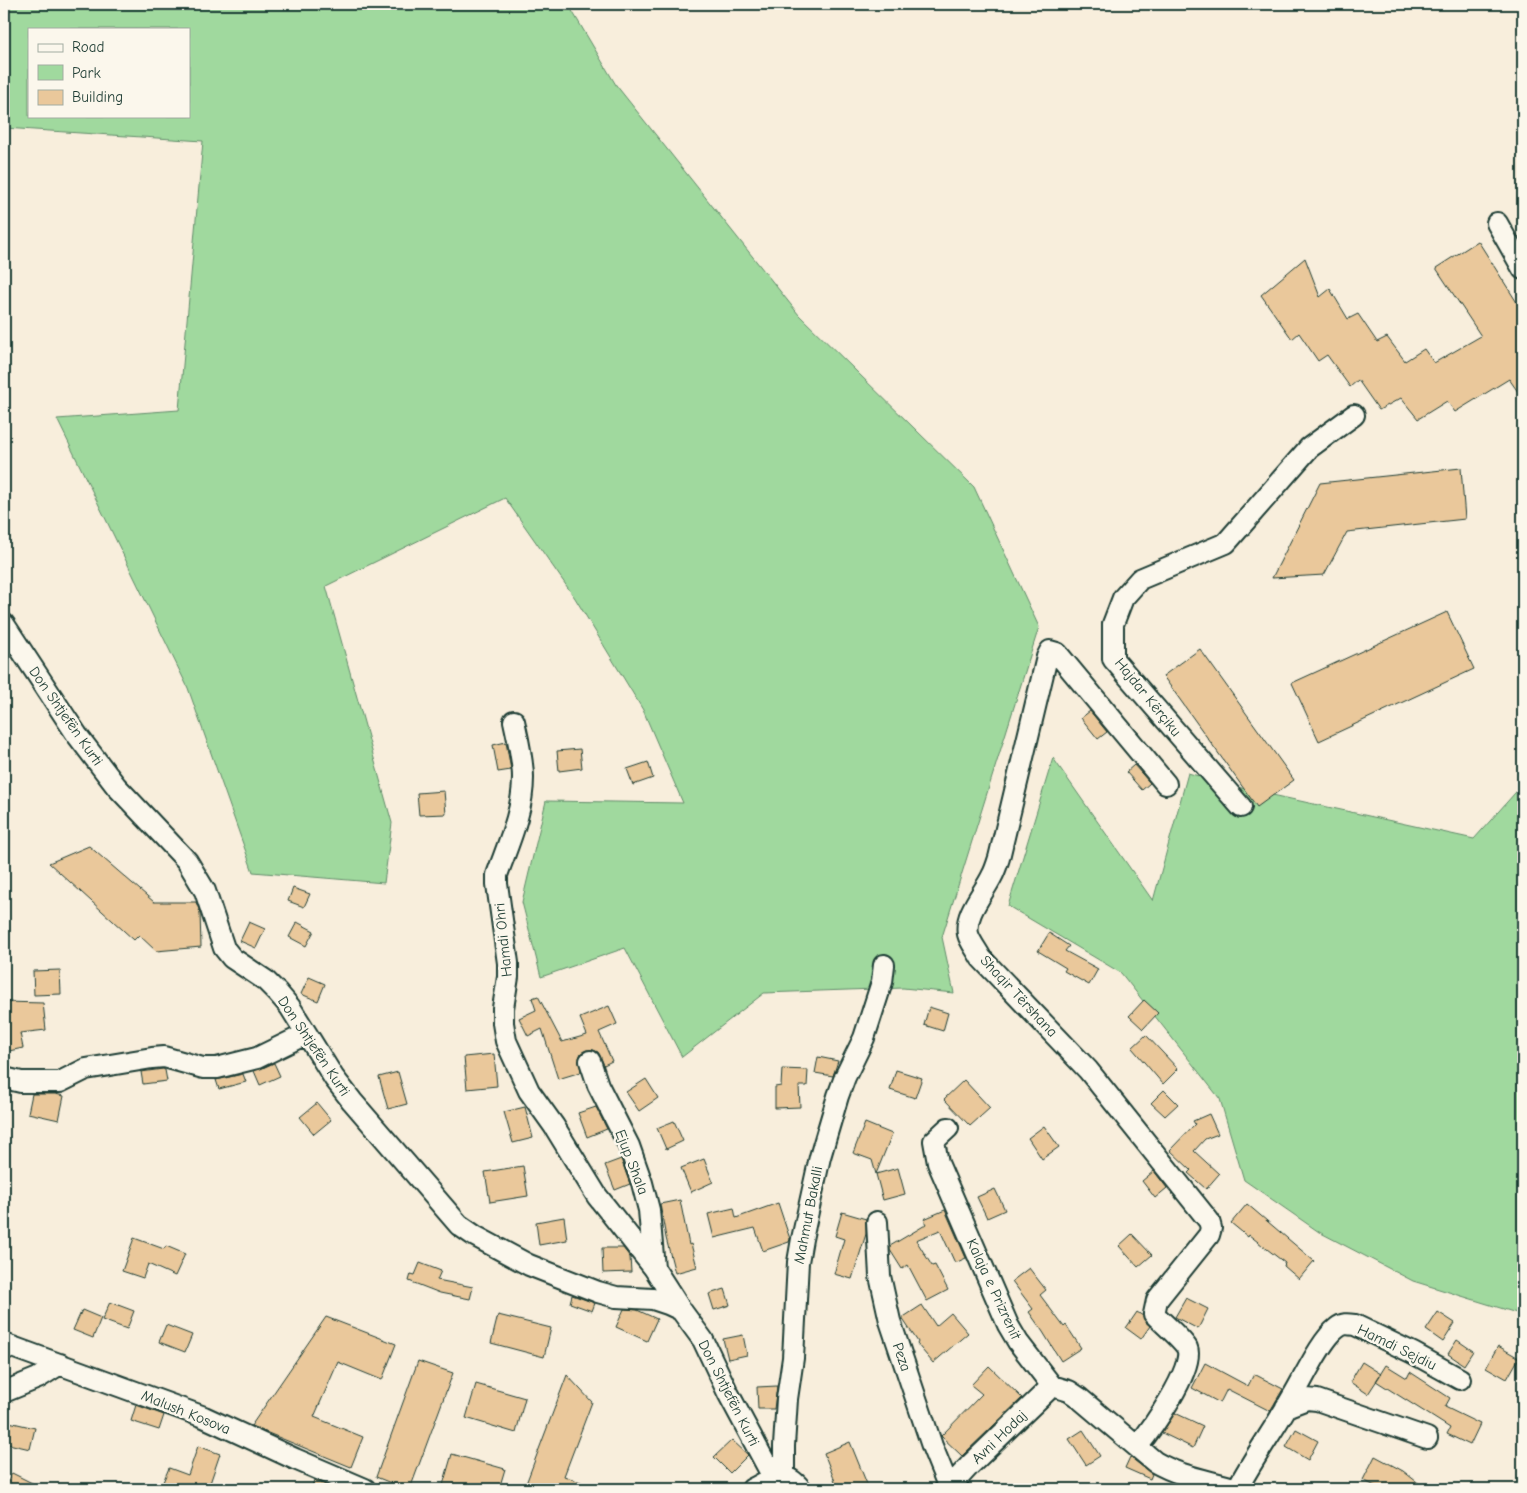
<svg xmlns="http://www.w3.org/2000/svg" width="1527" height="1493" font-family="'Comic Neue',sans-serif">
	<rect width="100%" height="100%" fill="#f8eedc"/>
	<filter id="ink" filterUnits="userSpaceOnUse"><feTurbulence type="fractalNoise" baseFrequency=".02" numOctaves="2"/><feDisplacementMap in="SourceGraphic" scale="10" xChannelSelector="R" yChannelSelector="G"/><feConvolveMatrix kernelMatrix="1 2 1 2 8 2 1 2 1" color-interpolation-filters="sRGB"/></filter>
	<g filter="url(#ink)">
		<!-- green -->
		<path fill="#a0d99e" stroke="#608b69" fill-rule="evenodd" d="M4,4H568L616,85L799,315L974,487L1039,627L942,937L954,993L903,988L764,993L682,1057L625,948L541,977L522,902L546,801L683,803L643,710L575,598L505,498L326,586L392,823L384,883L253,872L188,688L57,419L179,410L203,141L4,128ZM29,29H189V116H29Z
			M1053,758L1153,901L1188,773L1245,789L1474,839L1523,784V1315L1413,1281L1319,1232L1244,1180L1220,1099L1121,973L1008,906Z"/>
		<!-- building -->
		<path fill="#eac89b" stroke="#1f3d34" d="M1478,241L1523,312V399L1509,379L1455,412L1447,401L1418,419L1401,398L1379,410L1358,380L1350,387L1327,355L1318,361L1299,333L1292,339L1261,295L1305,258L1320,297L1330,289L1348,319L1358,314L1377,342L1387,337L1405,361L1424,349L1434,363L1481,336L1436,268Z
			M1461,468L1465,519L1347,532L1324,575L1272,578L1320,483Z
			M1447,612L1474,669L1319,741L1292,683Z
			M1200,649L1294,780L1257,807L1163,676Z
			M1090,711L1107,732L1098,739L1081,718Z
			M506,742L511,770L498,772L493,745Z
			M580,749L582,768L559,771L557,751Z
			M648,762L653,778L633,785L627,769Z
			M1134,765L1150,783L1142,790L1126,772Z
			M444,791L446,814L419,815L417,793Z
			M89,846L154,902H196L200,912L201,947L156,951L139,935L134,940L49,863Z
			M293,888L310,894L304,907L288,901Z
			M249,922L265,929L256,948L240,941Z
			M297,922L314,931L306,946L289,937Z
			M1049,933L1069,946L1065,951L1098,969L1089,985L1064,971L1066,968L1038,951Z
			M60,970L61,994L34,995L33,971Z
			M309,977L325,984L318,1001L301,994Z
			M538,996L562,1042L587,1035L580,1018L609,1006L617,1024L599,1032L612,1061L604,1065L598,1052L593,1050H587L581,1053L579,1058L581,1072L558,1079L542,1029L528,1036L519,1018L536,1010L532,998Z
			M1144,1000L1158,1013L1143,1029L1129,1016Z
			M4,1002L43,1003L46,1030L20,1033L23,1048L4,1052Z
			M929,1007L948,1013L943,1031L924,1025Z
			M1146,1035L1178,1069L1163,1084L1132,1048Z
			M494,1054L497,1086L467,1089L464,1057Z
			M818,1057L838,1061L833,1076L815,1073Z
			M274,1063L280,1076L260,1085L254,1071Z
			M163,1069L165,1070L167,1081L143,1084L141,1072Z
			M782,1069L808,1070L807,1086H799L800,1107L775,1108V1087L781,1086Z
			M896,1070L922,1078L915,1098L890,1090Z
			M398,1072L407,1104L388,1109L379,1077Z
			M243,1074L246,1082L219,1089L216,1080Z
			M646,1079L658,1098L639,1111L626,1092Z
			M964,1080L990,1108L970,1126L944,1099Z
			M1164,1090L1178,1104L1165,1116L1151,1103Z
			M32,1094H55L64,1096L59,1120L28,1113Z
			M317,1103L331,1120L314,1134L300,1117Z
			M525,1107L533,1138L513,1143L504,1112Z
			M596,1107L607,1129L587,1137L578,1113Z
			M1209,1114L1218,1134L1205,1139L1194,1151L1219,1174L1206,1189L1188,1173L1191,1170L1170,1150L1195,1124L1193,1121Z
			M674,1121L683,1141L666,1149L657,1128Z
			M865,1123L892,1134L876,1174L872,1160L853,1153Z
			M1044,1126L1059,1147L1042,1159L1028,1138Z
			M621,1159L630,1184L615,1190L605,1165Z
			M704,1159L713,1182L691,1192L681,1168Z
			M523,1166L528,1196L490,1202L485,1172Z
			M898,1168L905,1194L883,1200L876,1174Z
			M1154,1171L1167,1188L1155,1198L1142,1181Z
			M995,1189L1005,1210L987,1218L977,1197Z
			M680,1200L689,1245L691,1244L697,1267L675,1273L666,1238L660,1204Z
			M778,1203L790,1239L789,1242L763,1251L755,1228L714,1238L708,1214L734,1208L736,1218Z
			M1247,1204L1314,1261L1299,1279L1284,1266L1285,1263L1249,1235L1248,1237L1231,1223Z
			M945,1210L966,1258L955,1263L940,1230L916,1240L932,1266L935,1265L948,1290L927,1301L908,1265L902,1269L890,1250V1246L927,1224L924,1219Z
			M842,1212L866,1219V1234L852,1279L834,1274L844,1239L835,1236Z
			M564,1217L567,1240L539,1245L536,1222Z
			M1132,1234L1152,1255L1138,1267L1119,1246Z
			M134,1238L164,1249L166,1246L185,1254L175,1276L148,1264L143,1278L122,1271Z
			M602,1248H623L630,1257L631,1272L603,1273Z
			M420,1263L441,1271L437,1280L473,1287L470,1299L440,1293L409,1281L411,1274L415,1275Z
			M1029,1268L1046,1290L1040,1295L1064,1327L1066,1325L1081,1348L1061,1361L1043,1332L1029,1312L1033,1309L1012,1281Z
			M725,1289L730,1305L714,1310L709,1294Z
			M572,1295L595,1303L592,1311L570,1303Z
			M1186,1298L1208,1309L1198,1329L1175,1317Z
			M110,1302L134,1311L127,1329L102,1320Z
			M922,1305L936,1326L951,1313L968,1333L933,1363L917,1344L918,1342L902,1318Z
			M624,1309L637,1310L657,1319L647,1341L616,1327Z
			M82,1310L101,1318L93,1338L73,1330Z
			M1137,1312L1143,1316L1150,1326L1141,1339L1126,1328Z
			M1438,1312L1455,1323L1443,1342L1426,1330Z
			M498,1315L551,1328L544,1357L491,1343Z
			M326,1317L396,1344L382,1380L338,1362L314,1417L363,1437L351,1467L251,1426Z
			M166,1325L192,1335L185,1352L159,1342Z
			M743,1335L747,1355L728,1359L723,1339Z
			M1457,1340L1473,1351L1464,1365L1448,1354Z
			M1498,1346L1519,1358L1507,1379L1486,1367Z
			M418,1361L453,1373L410,1489H395L396,1485L376,1477Z
			M1362,1362L1381,1374L1368,1394L1350,1382Z
			M1205,1363L1248,1386L1254,1374L1283,1389L1270,1411L1227,1389L1220,1403L1192,1388Z
			M1386,1365L1407,1378L1410,1372L1450,1398L1445,1407L1480,1424L1470,1445L1447,1434L1450,1428L1376,1381Z
			M989,1366L1022,1398L962,1456L941,1436L982,1394L971,1385Z
			M567,1375L592,1402L564,1476L597,1488V1489H524Z
			M476,1384L525,1398L516,1433L466,1418Z
			M777,1386L774,1409H758L757,1387Z
			M136,1405L164,1415L159,1430L131,1421Z
			M1175,1413L1203,1426L1193,1448L1162,1433Z
			M9,1422L35,1428L30,1449L4,1443Z
			M1296,1429L1318,1441L1308,1460L1286,1447Z
			M1083,1430L1100,1456L1086,1465L1069,1439Z
			M732,1440L748,1455L730,1473L714,1457Z
			M850,1442L869,1489H838L824,1453Z
			M198,1446L220,1454L208,1489H160L169,1468L188,1475Z
			M452,1454L505,1469L499,1489H457L443,1485Z
			M1375,1456L1403,1471L1426,1489H1381L1363,1480Z
			M1130,1457L1152,1474L1150,1479L1125,1468Z
			M12,1473L44,1489H4Z
			M314,1480L335,1489H311Z"/>
		<g fill="none" stroke-linecap="round" stroke-linejoin="round">
			<!-- minor casing -->
			<g stroke="#1f3d34" stroke-width="24">
				<path id="minor" d="M1497,223L1523,269
					M4,624L77,735L116,786L187,861L205,891L224,948L232,958L265,980L278,993L290,1007L334,1078L352,1101L459,1225L475,1236L529,1265L598,1292L616,1297L653,1299L668,1304L681,1310
					M514,721C518,739 523,760 523,778C523,812 508,844 497,875V884L508,963V977L503,1008V1023L506,1041L529,1091L554,1126L597,1196L654,1268L681,1310L703,1340L728,1393L774,1479
					M1241,807L1113,659V624L1123,598L1140,579L1226,543L1309,448L1354,415
					M590,1061L598,1085L629,1146L642,1183L649,1210L654,1268
					M4,1078L21,1082H60L86,1069L152,1058L164,1057L203,1068H217L257,1058L306,1034
					M948,1128L934,1141L938,1163L1008,1325L1018,1342L1052,1386L1069,1391L1078,1397L1155,1462C1181,1477 1208,1480 1237,1489
					M877,1222L880,1276L890,1321L932,1446L949,1488
					M4,1344L204,1417L295,1459L365,1489
					M4,1392L38,1378L60,1364
					M1286,1407L1307,1399L1317,1400L1427,1438
					M1137,1447C1150,1431 1196,1367 1187,1348C1183,1340 1162,1322 1154,1314L1157,1300L1209,1235L1211,1228L1209,1221L1088,1070L981,958C977,950 970,942 968,934C964,914 984,893 992,876C995,871 997,864 999,858L1047,657L1050,651L1057,653L1166,784
					M784,1476V1446L787,1399L793,1358L798,1262L802,1239L820,1157L838,1096L845,1077L864,1038L882,982L884,965
					M752,1489C774,1478 782,1467 801,1489
					M948,1489L970,1465L1052,1386
					M1237,1489C1254,1457 1275,1428 1293,1396C1304,1378 1321,1340 1337,1328C1343,1323 1348,1324 1355,1325L1413,1353L1460,1379"/>
			</g>
			<!-- minor -->
			<use href="#minor" stroke="#fbf7ec" stroke-width="20"/>
		</g>
	</g>
	<g text-anchor="middle" dominant-baseline="central" stroke-width="5" stroke-linejoin="round" paint-order="stroke">
		<!-- street labels -->
		<g font-size="15" fill="#1f3d34" stroke="#fbf7ec">
			<text transform="translate(1148 697) rotate(51)">Hajdar Kërçiku</text>
			<text transform="translate(66 716) rotate(55)">Don Shtjefën Kurti</text>
			<text transform="translate(503 940) rotate(-96)">Hamdi Ohri</text>
			<text transform="translate(1019 996) rotate(47)">Shaqir Tërshana</text>
			<text transform="translate(314 1046) rotate(56)">Don Shtjefën Kurti</text>
			<text transform="translate(632 1162) rotate(69)">Ejup Shala</text>
			<text transform="translate(808 1215) rotate(-79)">Mahmut Bakalli</text>
			<text transform="translate(994 1289) rotate(65)">Kalaja e Prizrenit</text>
			<text transform="translate(1397 1347) rotate(26)">Hamdi Sejdiu</text>
			<text transform="translate(902 1357) rotate(71)">Peza</text>
			<text transform="translate(729 1393) rotate(63)">Don Shtjefën Kurti</text>
			<text transform="translate(186 1412) rotate(22)">Malush Kosova</text>
			<text transform="translate(999 1437) rotate(-44)">Avni Hodaj</text>
		</g>
	</g>
	<!-- margin -->
	<rect width="1527" height="1493" fill="none" stroke="#fbf7ec" stroke-width="20"/>
	<rect x="10" y="10" width="1507" height="1473" fill="none" stroke="#1f3d34" stroke-width="2" filter="url(#ink)"/>
	<!-- legend -->
	<rect x="28" y="28" width="162" height="90" fill="#fbf7ec" stroke="#a3ada2"/>
	<rect x="38" y="44" width="25" height="8" fill="#fbf7ec" stroke="#a3ada2"/>
	<text x="72" y="52" font-size="15" fill="#1f3d34">Road</text>
	<rect x="38" y="65" width="25" height="15" fill="#a0d99e" stroke="#a3ada2"/>
	<text x="72" y="78" font-size="15" fill="#1f3d34">Park</text>
	<rect x="38" y="90" width="25" height="15" fill="#eac89b" stroke="#a3ada2"/>
	<text x="72" y="102" font-size="15" fill="#1f3d34">Building</text>
</svg>
